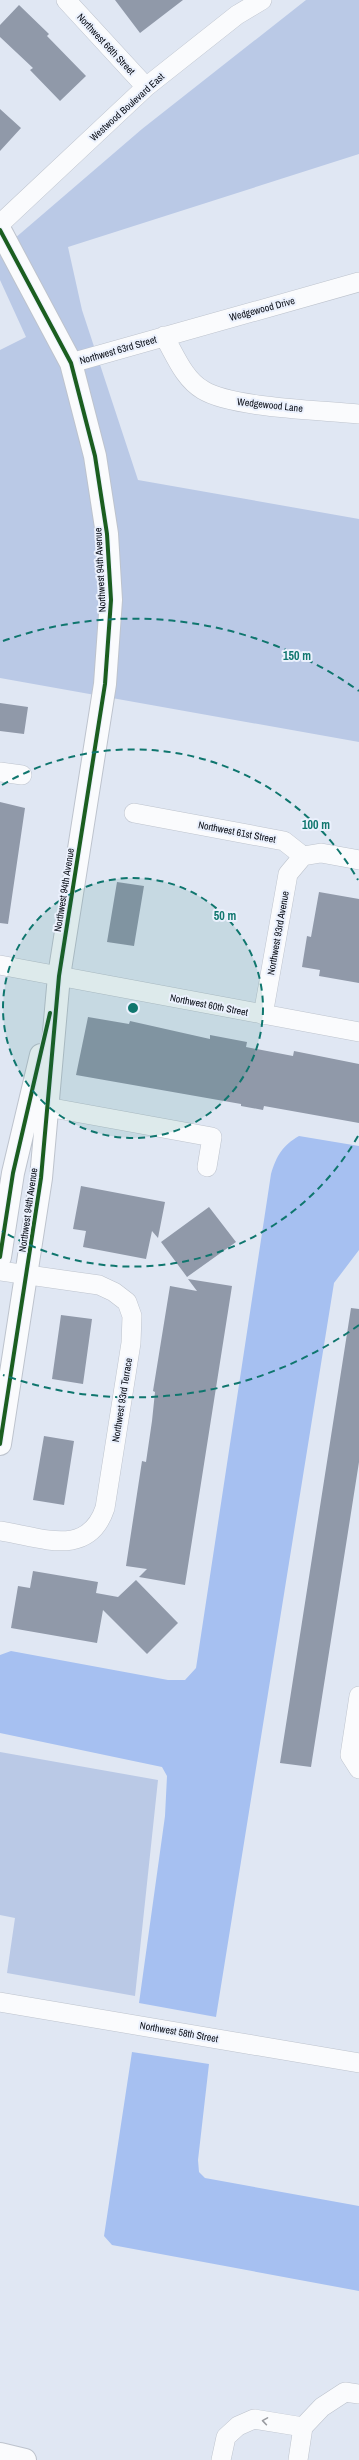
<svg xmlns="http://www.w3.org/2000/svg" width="359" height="2460" font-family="'Archivo Narrow',sans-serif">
	<rect width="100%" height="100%" fill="#e0e7f3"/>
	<!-- green -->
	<path fill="#bac9e6" d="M306,0H359V154L68,247L82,310L138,480L359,519V742L0,678V350L26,337L0,280V251L142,129Z
		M0,1752L158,1780L135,1996L7,1973L15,1918L0,1915Z"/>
	<!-- water -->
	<path fill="#a6c0f1" d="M299,1136L359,1146V1250L334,1283L216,2017L139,2003L165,1816L167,1776L162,1767L0,1733V1655L11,1651L168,1680H185L196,1668L271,1174C277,1155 282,1146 299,1136Z
		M132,2052L209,2064L198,2160L199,2172L205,2178L359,2206V2291L112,2245L104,2236Z"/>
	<!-- building -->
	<path fill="#9099a9" d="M115,0H183L140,33Z
		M19,5L49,34L47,36L86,76L60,101L30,70L33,68L0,37V25Z
		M0,109L21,128L0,151Z
		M0,703L28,707L24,734L0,731Z
		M0,802L25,808L8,924L0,923Z
		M117,882L144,886L134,946L107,942Z
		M319,892L359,899V983L319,976L320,970L302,967L307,936L311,937Z
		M88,1017L129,1024L130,1021L210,1039V1035L247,1042L246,1047L293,1056L294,1051L359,1064V1123L264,1106L263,1110L241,1106V1104L76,1075Z
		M81,1186L165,1202L158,1238L152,1231L146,1259L83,1247L86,1231L73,1229Z
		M209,1207L236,1242L187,1277L161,1242Z
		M188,1279L232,1286L185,1585L139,1577L147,1569L126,1566L142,1461L146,1462L152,1421L155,1392L153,1391L170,1286L197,1291Z
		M351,1308L359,1309V1462L311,1767L280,1763Z
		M61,1315L92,1319L83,1384L52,1379Z
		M44,1436L74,1441L64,1505L33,1500Z
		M33,1571L98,1582L96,1593L118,1597L136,1580L178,1623L147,1654L103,1610L97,1643L11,1628L18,1586L30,1588Z"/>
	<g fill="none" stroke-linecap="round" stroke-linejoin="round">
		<!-- street casing -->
		<g stroke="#bdc3cd" stroke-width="20">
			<path id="street" d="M66,0L146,87
				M0,224L146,87L237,15L262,0
				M164,336C175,355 184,379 203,390C232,408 322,410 359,414
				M71,363L359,282
				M0,772L22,775
				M134,813L284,841L303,856L321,853L359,860
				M0,965L359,1032
				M263,1015L288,874L303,856
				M47,1107L212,1137L207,1167
				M0,1271L99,1285L114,1292L127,1302L132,1316L131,1343L105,1508C88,1559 41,1537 0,1531
				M359,1696L350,1755L359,1769
				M0,2002L359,2063
				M221,2460L226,2437L238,2426L254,2419L303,2427
				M298,2460L303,2427L322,2407L345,2392L359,2394"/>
		</g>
		<!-- secondary casing -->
		<g stroke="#bdc3cd" stroke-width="24">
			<path id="secondary" d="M0,230L71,363L95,456L107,534L111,600L105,684L59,976L41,1178L0,1444
				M0,1257L13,1173L41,1055
				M0,2454L25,2460"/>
		</g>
		<!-- street -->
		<use href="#street" stroke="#fafbfd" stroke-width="19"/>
		<!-- secondary -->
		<use href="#secondary" stroke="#fafbfd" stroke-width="22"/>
		<!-- cycleway casing -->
		<g stroke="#ebf1fd" stroke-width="6">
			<path id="cycleway" d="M0,230L71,363L95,456L107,534L111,600L105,684L59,976L41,1178L0,1444
				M0,1257L13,1173L50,1013"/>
		</g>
		<!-- cycleway -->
		<use href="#cycleway" stroke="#1b5e20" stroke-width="4"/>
	</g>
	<!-- one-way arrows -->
	<defs><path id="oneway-chevron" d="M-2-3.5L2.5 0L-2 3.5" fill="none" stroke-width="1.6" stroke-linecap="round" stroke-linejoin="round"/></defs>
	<use stroke="#999ba0" href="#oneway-chevron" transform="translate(265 2421) rotate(-171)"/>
	<!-- distance rings -->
	<circle cx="133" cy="1008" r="130" fill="#0f766e" fill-opacity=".12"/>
	<g fill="none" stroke="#0f766e" stroke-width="2" stroke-dasharray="7 5">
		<circle cx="133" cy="1008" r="130"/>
		<path d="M358 1136A259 259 0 0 1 2 1231M2 785A259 259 0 0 1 358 880"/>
		<path d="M359 1325A389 389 0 0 1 3 1375M3 641A389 389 0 0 1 359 691"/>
	</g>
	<g text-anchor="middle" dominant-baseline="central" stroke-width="4" stroke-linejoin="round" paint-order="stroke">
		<!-- street labels -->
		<g font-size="10" fill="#080c15" stroke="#ebf1fd">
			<text transform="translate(106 44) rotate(47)">Northwest 66th Street</text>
			<text transform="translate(127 107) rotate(-42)">Westwood Boulevard East</text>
			<text transform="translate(262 309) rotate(-15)">Wedgewood Drive</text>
			<text transform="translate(118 350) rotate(-16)">Northwest 63rd Street</text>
			<text transform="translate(270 405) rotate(6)">Wedgewood Lane</text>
			<text transform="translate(100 570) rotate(-93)">Northwest 94th Avenue</text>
			<text transform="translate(237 832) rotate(11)">Northwest 61st Street</text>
			<text transform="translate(64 890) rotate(-81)">Northwest 94th Avenue</text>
			<text transform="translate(278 933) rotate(-80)">Northwest 93rd Avenue</text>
			<text transform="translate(209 1005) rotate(11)">Northwest 60th Street</text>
			<text transform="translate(28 1210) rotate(-82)">Northwest 94th Avenue</text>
			<text transform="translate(122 1400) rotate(-81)">Northwest 93rd Terrace</text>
			<text transform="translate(179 2032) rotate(10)">Northwest 58th Street</text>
		</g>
	</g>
	<circle cx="133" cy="1008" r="6" fill="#0f766e" stroke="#ebf1fd" stroke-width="2"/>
	<g font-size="12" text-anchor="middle" font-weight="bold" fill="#0f766e" stroke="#ebf1fd" stroke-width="4" stroke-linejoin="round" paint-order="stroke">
		<text x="297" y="660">150 m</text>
		<text x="316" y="829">100 m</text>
		<text x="225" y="920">50 m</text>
	</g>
</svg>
